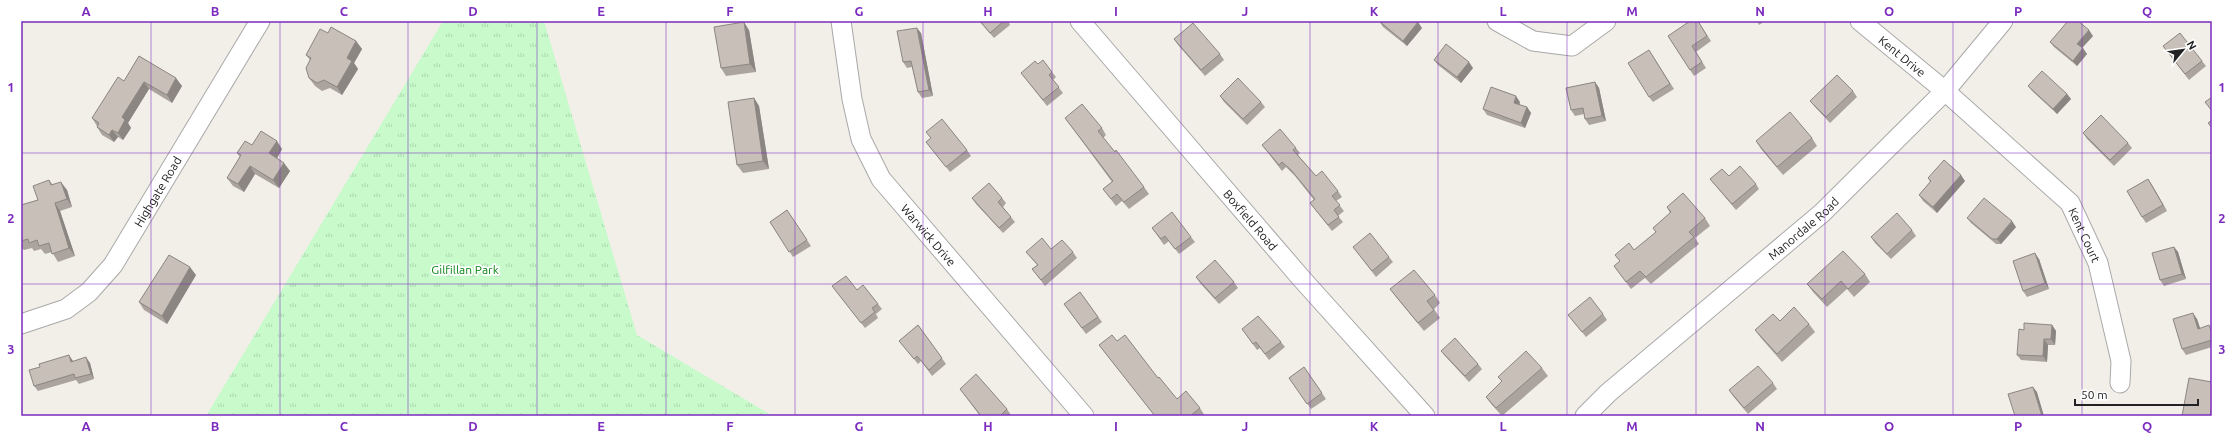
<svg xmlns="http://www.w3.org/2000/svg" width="2233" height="437" font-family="Ubuntu,sans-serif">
	<defs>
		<pattern id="park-tufts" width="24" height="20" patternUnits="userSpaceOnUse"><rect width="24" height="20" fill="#c8facc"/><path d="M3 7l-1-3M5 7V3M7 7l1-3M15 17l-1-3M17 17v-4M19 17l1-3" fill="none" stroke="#acd6af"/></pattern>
	</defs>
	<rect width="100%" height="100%" fill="#f2efe9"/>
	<!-- park -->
	<path fill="url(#park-tufts)" d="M443,21H544L637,335L773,416H206Z"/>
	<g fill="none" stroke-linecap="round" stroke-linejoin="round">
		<!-- street casing -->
		<g stroke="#a9a9a9" stroke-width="21">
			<g id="street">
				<path id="s1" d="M841,21L852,99L861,139L881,179L1084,416"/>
				<path id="s2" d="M1080,21L1301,278L1425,416"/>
				<path d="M1497,21L1533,41L1572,46L1606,21"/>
				<path id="s3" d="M1860,21L1945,91L2070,203L2098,263L2121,361L2120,383"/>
				<path id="s4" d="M21,324L66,309L89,292L113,265L260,21"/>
				<path id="s5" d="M1585,416L1608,393L1822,213L1945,91L2003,21"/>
			</g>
		</g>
		<!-- street -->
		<use href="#street" stroke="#fff" stroke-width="19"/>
	</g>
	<!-- wall -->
	<path fill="#aba49e" d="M979,21H1008L1010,25L994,38Z
		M1379,21L1422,28L1407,46L1383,27Z
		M1698,21L1711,41L1696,52L1706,68L1694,76L1668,36Z
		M1757,21H1765L1759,25Z
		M749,30L756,72L726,76L721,68Z
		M328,33L356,41L362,49L354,63L358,69L342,95L330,88L322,91L315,86L309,78L310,60L306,55Z
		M921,33L933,96L922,98L918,92L912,67L907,68L903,62Z
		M2093,36L2082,48L2087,54L2077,66L2054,47L2050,42Z
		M1174,39L1220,54L1224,60L1205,76L1178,45Z
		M2163,46L2202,61L2206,66L2189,80Z
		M139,56L182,86L172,103L149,89L128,123L131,128L123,140L118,137L114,142L102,135L97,127V126L92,118L124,81Z
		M1653,56L1674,89L1653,102L1649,97Z
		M1434,60L1473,68L1461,83L1438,65Z
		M1038,64L1052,72L1056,77L1053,80L1063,93L1047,106L1021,73Z
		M1595,82L1599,88L1606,121L1589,125L1585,119L1584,114L1575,116L1571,110Z
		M2028,86L2067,94L2071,99L2057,114L2032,91Z
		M1853,91L1857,97L1830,123L1814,106L1810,101Z
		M1220,96L1261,102L1265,107L1247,125L1224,102Z
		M754,98L759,106L769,169L743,173L737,165Z
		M1520,102L1519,105L1527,107L1531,113L1525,128L1487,115L1483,109Z
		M1065,118L1102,128L1106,135L1103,138L1144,187L1149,194L1129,209L1122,201L1116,206L1103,189L1112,182Z
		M926,132L967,150L971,156L950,172L926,142L931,138Z
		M2083,133L2128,143L2132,148L2114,166L2087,139Z
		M1812,138L1817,146L1783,175L1761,149L1756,141Z
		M252,145L282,149L277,158L290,171L279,188L255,174L244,192L233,186L227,178L240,157L237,153Z
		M1262,145L1296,148L1300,153L1298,155L1316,176L1338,191L1342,197L1336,201L1344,211L1338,216L1343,222L1332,231L1310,203L1314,200L1295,176L1286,167L1282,171Z
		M1729,176L1756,184L1759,189L1736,210L1714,184L1710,179Z
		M1928,178L1965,181L1937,213L1923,201L1919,195L1930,182Z
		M2148,179L2152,185L2167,211L2146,223L2142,217Z
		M49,180L53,185L67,190L72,207L60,211L75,256L58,262L52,252L45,254L41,249L34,251L32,248L24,250L21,247V205L38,200Z
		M972,198H1002L1006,203L1003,207L1015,222L1003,233L976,204Z
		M1667,207L1705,218L1710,226L1695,238L1699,244L1651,284L1645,278L1631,289L1614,266L1620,261L1615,255L1634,250L1656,232L1653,228L1670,213Z
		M787,210L811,246L793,257L770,222Z
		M1967,218L2016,227L2001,244H1996L1971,223Z
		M1152,228L1191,237L1195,242L1179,254L1169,241L1164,245Z
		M1912,230L1916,236L1891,259L1875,243L1871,237Z
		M1353,247L1389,257L1393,262L1376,277Z
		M2174,247L2178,252L2186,279L2164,286L2160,280Z
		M1051,249L1073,252L1077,258L1045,286L1032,269L1037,265L1026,252Z
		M2039,259L2049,289L2027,297L2023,291Z
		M1865,274L1870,282L1854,297L1847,289L1827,307L1813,292L1807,284Z
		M196,275L167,324L144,310L139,302Z
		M1196,277L1234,282L1238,288L1219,304L1200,283Z
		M832,286L857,290L878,304L882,309L876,314L878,318L865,328Z
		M1390,289L1435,295L1440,303L1434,309L1440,318L1424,331L1396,297Z
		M1080,292L1102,322L1086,334L1064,304Z
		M1603,314L1607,320L1586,337L1568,315Z
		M2197,319L2200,328L2212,329V347L2186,355L2182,349Z
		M1780,321L1809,324L1815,332L1782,362L1761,338L1755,330Z
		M918,325L946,364L932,376L921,361L918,364L899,341Z
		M2052,325L2056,331L2055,345H2048L2047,362L2021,360L2017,355L2024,330Z
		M1242,329L1281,342L1285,347L1269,360L1260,348L1257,350Z
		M1117,341L1158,378L1177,399L1200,408L1205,416H1155L1099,345Z
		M1441,351L1478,364L1482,369L1469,382L1445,356Z
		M73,361L90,363L94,379L79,384L76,380L38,391L34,386Z
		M1304,367L1326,399L1311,409L1289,378Z
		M1542,368L1548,376L1502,416L1492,405L1486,397L1502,382L1498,377Z
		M1773,383L1777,389L1748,414L1733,396L1729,390Z
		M960,389L1007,409L1011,415L1010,416H980Z"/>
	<!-- shaded-wall -->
	<path fill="#8b8681" d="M744,22L749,30L756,72L750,64Z
		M1418,22L1422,28L1407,46L1403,41Z
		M917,28L921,33L933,96L929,90Z
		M2089,30L2093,36L2081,49L2077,44Z
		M356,41L362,49L354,63L358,69L342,95L337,87L347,58Z
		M2083,48L2087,54L2077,66L2073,61Z
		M1469,62L1473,68L1461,83L1457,77Z
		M176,78L182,86L172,103L167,95Z
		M144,82L149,89L128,123L131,128L123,140L118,133L122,117Z
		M1595,82L1599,88L1606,121L1602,116Z
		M2067,94L2071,99L2057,114L2053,109Z
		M1516,96L1520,102L1518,109L1514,103Z
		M754,98L759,106L769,169L763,161Z
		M1527,107L1531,113L1525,128L1521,123Z
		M112,130L118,137L114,142L109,135Z
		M277,141L282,149L275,162L269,153Z
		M284,163L290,171L279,188L273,180Z
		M250,166L255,174L244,192L238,184Z
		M1961,175L1965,181L1937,213L1933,207Z
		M2148,179L2152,185L2167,211L2163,205Z
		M61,182L67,190L72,207L67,199Z
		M55,203L60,211L75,256L69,248Z
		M2012,221L2016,227L2001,244L1997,239Z
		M2174,247L2178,252L2186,279L2182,274Z
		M2035,253L2039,259L2049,289L2045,283Z
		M190,267L196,275L167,324L162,316Z
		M2193,313L2197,319L2202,334L2198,329Z
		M2052,325L2056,331L2055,345L2051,339Z
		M2044,339L2048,345L2047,362L2043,356Z
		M69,355L73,361L71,362Z
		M86,357L90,363L94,379L91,374Z
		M2033,387L2037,392L2044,416H2042Z
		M2212,405V416H2210Z"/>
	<!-- building -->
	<path fill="#c7bfb8" stroke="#8b8681" d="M980,21H1004L990,33Z
		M1379,21H1416L1418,22L1403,41Z
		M1690,21H1698L1707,36L1692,46L1702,62L1690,70L1668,36Z
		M2068,21H2078L2089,30L2077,44L2083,48L2073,61L2050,42Z
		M744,22L750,64L721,68L714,27Z
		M1193,23L1220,54L1201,70L1174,39Z
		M331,27L356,41L347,58L352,61L337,87L324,80L317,83L309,78L306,68L311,58L306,55L320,29L328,33Z
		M917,28L929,90L918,92L911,61L903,62L897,31Z
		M2180,33L2202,61L2185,74L2163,46Z
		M1446,44L1469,62L1457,77L1434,60Z
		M1649,50L1670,84L1649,97L1628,63Z
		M139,56L176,78L167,95L144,82L122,117L125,120L118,133L112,130L109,135L97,127L99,123L92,118L118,77L124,81Z
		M1043,60L1052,72L1049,75L1059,87L1043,100L1021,73L1035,61L1038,64Z
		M2042,71L2067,94L2053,109L2028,86Z
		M1837,75L1853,91L1826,117L1810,101Z
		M1238,78L1261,102L1243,119L1220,96Z
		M1595,82L1602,116L1585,119L1583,108L1571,110L1566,88Z
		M1491,87L1516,96L1514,103L1527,107L1521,123L1483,109Z
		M2212,97V111L2205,102Z
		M754,98L763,161L737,165L728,102Z
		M1082,104L1102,128L1098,131L1115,152L1116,150L1144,187L1124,202L1117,194L1111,199L1103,189L1113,181L1065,118Z
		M1790,112L1812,138L1777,167L1756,141Z
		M2101,115L2128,143L2110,160L2083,133Z
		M942,119L967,150L946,167L926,142L931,138L926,132Z
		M2212,120V128L2208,123Z
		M1280,129L1296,148L1293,150L1316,176L1322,171L1338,191L1332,196L1340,205L1334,210L1339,217L1328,225L1310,203L1315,199L1291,170L1282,162L1279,165L1262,145Z
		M261,131L277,141L269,153L284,163L273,180L250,166L238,184L227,178L241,155L237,153L245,141L252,145Z
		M1944,160L1961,175L1933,207L1919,195L1931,181L1928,178Z
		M1740,166L1756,184L1732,204L1710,179L1722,169L1729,176Z
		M2148,179L2163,205L2142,217L2127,191Z
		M49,180L51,185L61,182L67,199L55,203L69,248L52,254L49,243L39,246L37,240L29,243L28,239L21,241V205L38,200L33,186Z
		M989,183L1002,198L998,202L1011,217L999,228L972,198Z
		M1683,193L1705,218L1689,232L1694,237L1646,277L1640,271L1626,282L1614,266L1620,261L1615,255L1629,243L1634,250L1656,232L1653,228L1671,212L1667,207Z
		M1984,198L2012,221L1997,239H1992L1967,218Z
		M787,210L807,240L789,252L770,222Z
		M1172,212L1191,237L1175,249L1165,236L1161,239L1152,228Z
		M1897,213L1912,230L1887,254L1871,237Z
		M1370,233L1389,257L1372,271L1353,247Z
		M1042,238L1051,249L1062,240L1073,252L1041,280L1032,269L1038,265L1026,252Z
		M2174,247L2182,274L2160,280L2152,253Z
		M1843,251L1865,274L1848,289L1841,281L1822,299L1807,284Z
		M2035,253L2045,283L2023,291L2013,261Z
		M169,255L190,267L162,316L139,302Z
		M1215,260L1234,282L1215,298L1196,277Z
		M1414,270L1435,295L1427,301L1434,310L1418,323L1390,289Z
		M846,276L857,290L863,285L878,304L872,308L875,312L861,323L832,286Z
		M1080,292L1098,317L1082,328L1064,304Z
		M1590,297L1603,314L1582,332L1568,315Z
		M1794,307L1809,324L1777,354L1755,330L1773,314L1780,321Z
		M2193,313L2198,329L2209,325L2212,333V340L2182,349L2173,319Z
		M1258,316L1281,342L1265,354L1256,342L1253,344L1242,329Z
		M2024,323L2052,325L2051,339H2044L2043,356L2017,355L2019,329L2024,330Z
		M918,325L942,358L929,370L917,356L914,359L899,341Z
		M1112,335L1117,341L1125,335L1158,378L1159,377L1177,399L1186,391L1200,408L1190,416H1155L1099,345Z
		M1455,338L1478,364L1465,376L1441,351Z
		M1526,351L1542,368L1496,408L1486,397L1502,381L1498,377Z
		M69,355L71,362L86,357L91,374L75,378L74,374L34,386L29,370L40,367L39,364Z
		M1758,366L1773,383L1744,408L1729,390Z
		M1304,367L1322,393L1307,404L1289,378Z
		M976,374L1007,409L1000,416H981L960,389Z
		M2189,378L2212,382V405L2210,416H2182Z
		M2033,387L2042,416H2015L2008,394Z"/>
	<!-- grid -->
	<path fill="none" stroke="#7b2cbf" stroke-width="1" stroke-opacity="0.55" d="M151,21V416M280,21V416M408,21V416M537,21V416M666,21V416M795,21V416M923,21V416M1052,21V416M1181,21V416M1310,21V416M1438,21V416M1567,21V416M1696,21V416M1825,21V416M1953,21V416M2082,21V416M21,153H2212M21,284H2212"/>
	<g text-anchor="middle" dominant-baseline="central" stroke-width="3.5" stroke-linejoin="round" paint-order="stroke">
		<!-- street labels -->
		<g font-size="12" fill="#222" stroke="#fff">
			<text stroke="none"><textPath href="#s3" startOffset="55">Kent Drive</textPath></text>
			<text stroke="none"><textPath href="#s4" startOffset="198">Highgate Road</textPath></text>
			<text stroke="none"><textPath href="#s2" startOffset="262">Boxfield Road</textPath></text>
			<text stroke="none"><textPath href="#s5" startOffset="288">Manordale Road</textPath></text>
			<text stroke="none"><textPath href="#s3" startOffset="313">Kent Court</textPath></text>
			<text stroke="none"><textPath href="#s1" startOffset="238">Warwick Drive</textPath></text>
		</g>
		<!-- park labels -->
		<g font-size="12" fill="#0c8416" stroke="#fff">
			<text x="465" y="269">Gilfillan Park</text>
		</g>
	</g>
	<!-- border -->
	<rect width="2233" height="437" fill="none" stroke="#ffffff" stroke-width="44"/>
	<!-- north arrow -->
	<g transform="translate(2183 50) rotate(61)" stroke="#ffffff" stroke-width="3" paint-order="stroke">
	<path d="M0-3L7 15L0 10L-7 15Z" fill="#222222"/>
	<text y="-6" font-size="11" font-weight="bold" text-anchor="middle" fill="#222222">N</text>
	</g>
	<!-- scale -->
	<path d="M2075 399v6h123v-6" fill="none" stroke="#222222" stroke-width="2"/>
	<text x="2081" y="399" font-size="12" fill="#222222" stroke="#ffffff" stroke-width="3" paint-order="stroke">50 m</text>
	<rect x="22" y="22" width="2189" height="393" fill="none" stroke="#7b2cbf" stroke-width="1.5"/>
	<g font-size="13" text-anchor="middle" font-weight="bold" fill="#7b2cbf">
		<text x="86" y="16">A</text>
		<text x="215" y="16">B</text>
		<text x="344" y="16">C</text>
		<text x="473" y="16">D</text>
		<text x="601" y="16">E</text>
		<text x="730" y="16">F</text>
		<text x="859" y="16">G</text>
		<text x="988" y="16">H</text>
		<text x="1116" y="16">I</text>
		<text x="1245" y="16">J</text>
		<text x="1374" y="16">K</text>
		<text x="1503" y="16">L</text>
		<text x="1632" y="16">M</text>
		<text x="1760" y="16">N</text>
		<text x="1889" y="16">O</text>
		<text x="2018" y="16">P</text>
		<text x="2147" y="16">Q</text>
		<text x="11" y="92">1</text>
		<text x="2222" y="92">1</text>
		<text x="11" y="223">2</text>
		<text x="2222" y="223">2</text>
		<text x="11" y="354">3</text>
		<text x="2222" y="354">3</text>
		<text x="86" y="431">A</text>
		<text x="215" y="431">B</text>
		<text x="344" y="431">C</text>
		<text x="473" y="431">D</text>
		<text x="601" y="431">E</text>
		<text x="730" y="431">F</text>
		<text x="859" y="431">G</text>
		<text x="988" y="431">H</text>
		<text x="1116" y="431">I</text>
		<text x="1245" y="431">J</text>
		<text x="1374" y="431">K</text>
		<text x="1503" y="431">L</text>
		<text x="1632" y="431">M</text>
		<text x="1760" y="431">N</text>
		<text x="1889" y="431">O</text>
		<text x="2018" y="431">P</text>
		<text x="2147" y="431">Q</text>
	</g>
</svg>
